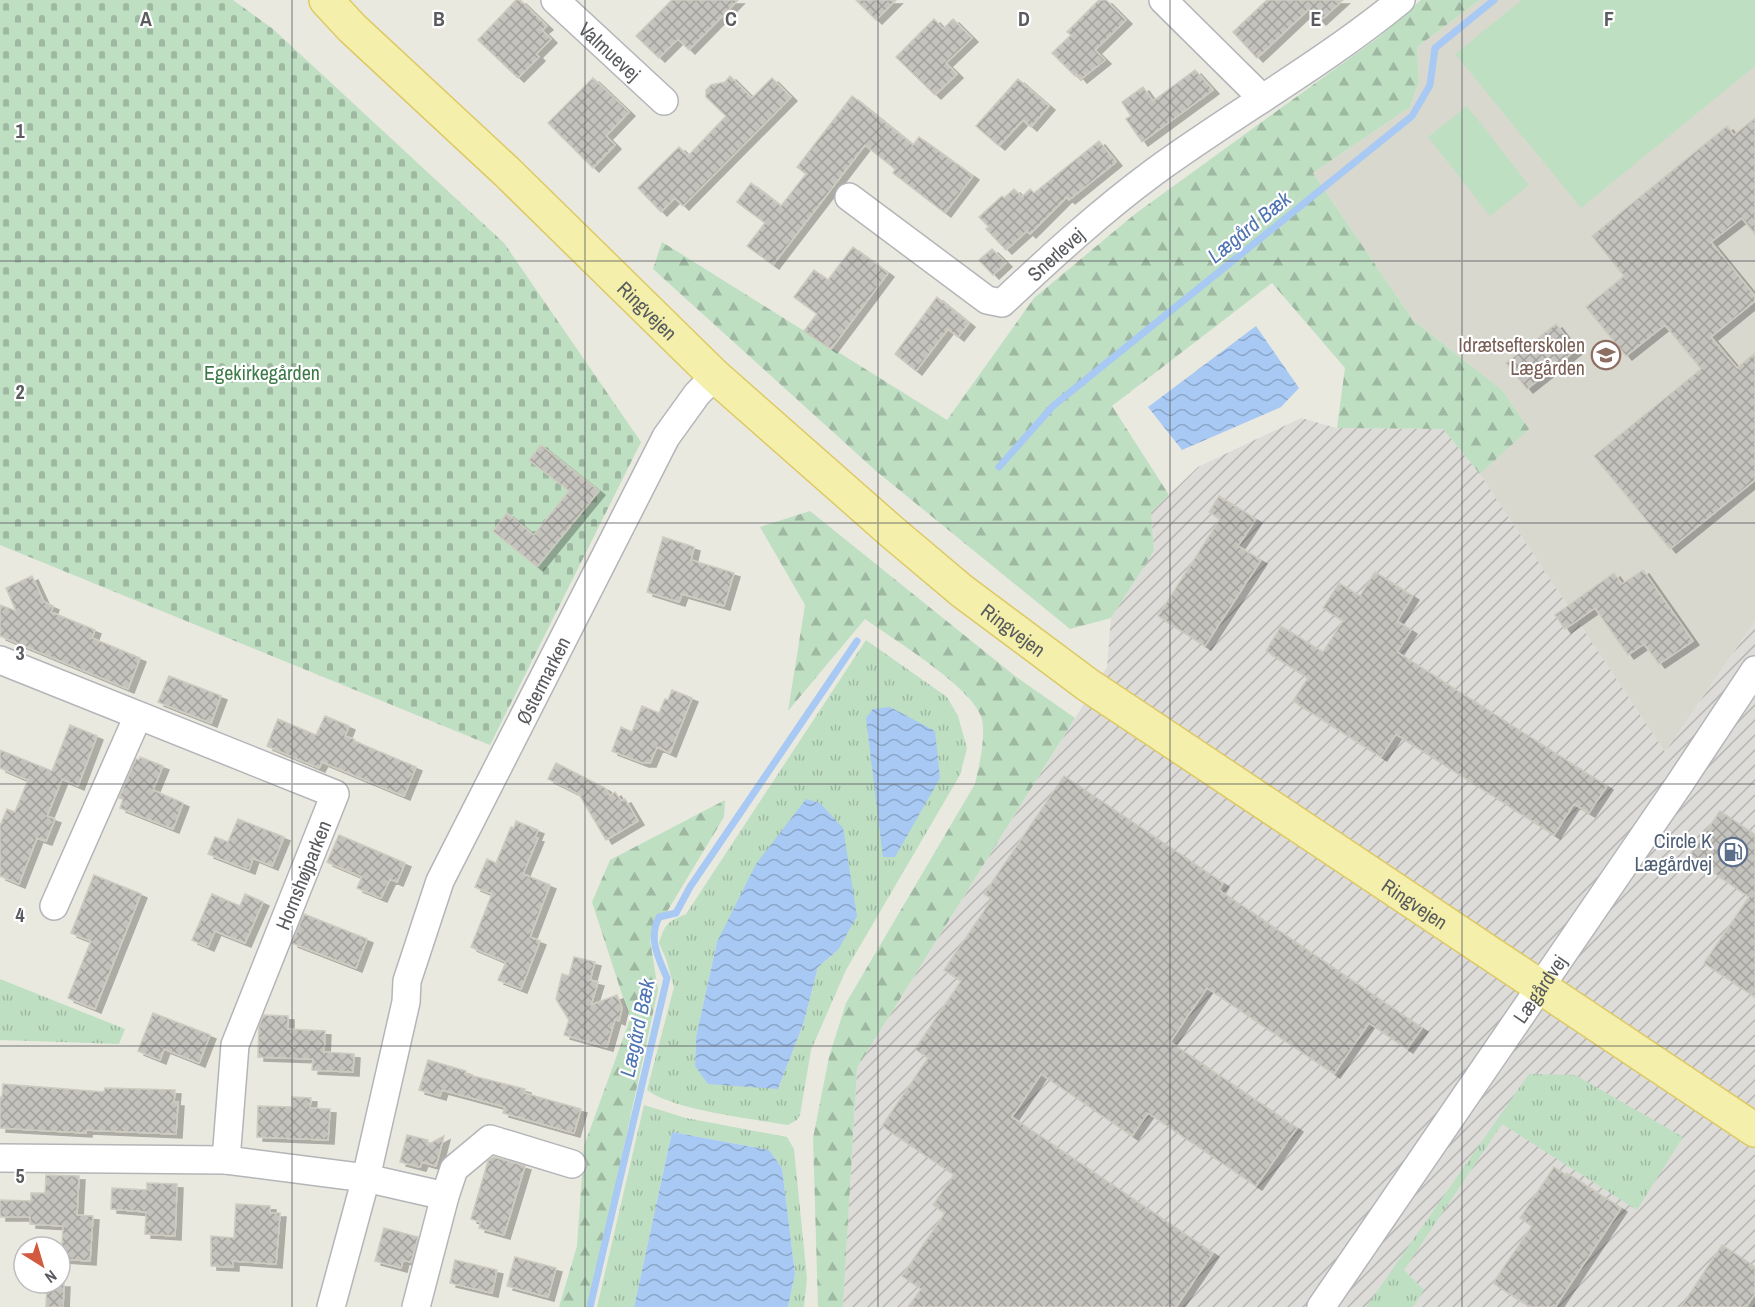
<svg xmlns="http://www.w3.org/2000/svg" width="1755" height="1307" font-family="'Archivo Narrow',sans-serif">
	<defs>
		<pattern id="industrial-furrows" width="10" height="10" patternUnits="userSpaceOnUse" patternTransform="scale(1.5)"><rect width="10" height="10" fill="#dddcd8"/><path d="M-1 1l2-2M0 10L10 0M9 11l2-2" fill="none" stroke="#b6b5b2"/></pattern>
		<pattern id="grass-tufts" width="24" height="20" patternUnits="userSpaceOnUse" patternTransform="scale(1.5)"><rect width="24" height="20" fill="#bfdfc3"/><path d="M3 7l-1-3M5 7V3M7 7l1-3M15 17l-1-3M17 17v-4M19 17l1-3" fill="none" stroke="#9eb8a2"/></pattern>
		<pattern id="forest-firs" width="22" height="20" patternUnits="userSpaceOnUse" patternTransform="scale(1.5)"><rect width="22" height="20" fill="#bfdfc3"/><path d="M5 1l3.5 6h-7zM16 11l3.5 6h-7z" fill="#9eb8a2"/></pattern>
		<pattern id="cemetery-stones" width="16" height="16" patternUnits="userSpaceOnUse" patternTransform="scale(1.5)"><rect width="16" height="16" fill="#bfdfc3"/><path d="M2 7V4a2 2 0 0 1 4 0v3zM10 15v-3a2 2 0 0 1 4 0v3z" fill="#9eb8a2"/></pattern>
		<pattern id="water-waves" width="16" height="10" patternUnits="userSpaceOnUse" patternTransform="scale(1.5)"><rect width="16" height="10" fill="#a7c9f3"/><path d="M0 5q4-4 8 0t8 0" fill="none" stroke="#8ba6c8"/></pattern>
		<pattern id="building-cross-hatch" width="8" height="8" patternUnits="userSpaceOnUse" patternTransform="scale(1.5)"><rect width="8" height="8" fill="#c5c3bd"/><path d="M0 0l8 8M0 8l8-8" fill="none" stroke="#a3a19d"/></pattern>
		<filter id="shadow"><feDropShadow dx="6" dy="4" stdDeviation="0" flood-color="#0004"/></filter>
	</defs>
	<rect width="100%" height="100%" fill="#eae9e0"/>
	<!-- industrial -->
	<path fill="url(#industrial-furrows)" d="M1301,418L1337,428L1443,429L1480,474L1665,752L1755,621V1307H843L857,1068L1107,667L1111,618L1154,551L1151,512L1198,467Z"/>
	<!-- education -->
	<path fill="#d9d8cf" d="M1480,0H1755V621L1665,752L1480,474L1528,428L1502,390L1413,320L1313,173L1410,107L1419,81L1417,47Z"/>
	<!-- grass -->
	<path fill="url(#grass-tufts)" fill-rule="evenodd" d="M866,640L947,697L958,716L967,748L960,775L846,970L811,1050L800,1115L797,1120L788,1125C753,1119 673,1110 647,1090L674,987L666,959L659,943C665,924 667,922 686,914ZM717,942L838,950L818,967L804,1022L778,1089L695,1066L696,1038Z
		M0,979L125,1029L119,1044L0,1040Z
		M1529,1074L1575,1075L1683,1137L1637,1210L1502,1124L1404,1270L1424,1290L1413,1307H1366Z
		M644,1105L686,1118L787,1137L794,1149L807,1278L804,1307H788L795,1274L782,1168L769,1150L672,1132L634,1307H597Z"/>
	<!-- forest -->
	<path fill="url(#forest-firs)" d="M1421,0H1480L1417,47L1419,81L1410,107L1313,173L1413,320L1502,390L1529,429L1480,474L1443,429L1337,428L1345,368L1272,283L1112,406L1169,495L1151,512L1154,551L1111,618L1070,629L876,471L653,269L662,242L947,420L1034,298L1135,214L1379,37Z
		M810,511L1015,676L1075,718L857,1068L843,1307H818L813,1138L829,1057L846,1003L975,784C979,766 987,733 981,716C969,685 893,639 865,619L788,711L805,605L760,527Z
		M725,800L724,817L650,940L658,990L589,1307H559L577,1246L584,1146L630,1019L592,902L610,860Z"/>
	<!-- cemetery -->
	<path fill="url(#cemetery-stones)" d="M0,0H233L273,29L504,243L641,442L490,745L0,545Z"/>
	<!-- pitch -->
	<path fill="#bfdfc3" d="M1522,0H1755V66L1581,208L1455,54Z
		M1467,106L1529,185L1490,216L1428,137Z"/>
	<!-- water -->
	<path fill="url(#water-waves)" d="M1256,326L1299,388L1281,407L1182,450L1148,407Z
		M890,707L935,731L940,778L895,857H883L866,718L873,709Z
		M806,799L820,803L843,828L857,916L838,950L818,967L804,1022L778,1089L708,1084L695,1066L696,1037L717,942L756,864Z
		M672,1132L769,1150L782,1168L795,1274L788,1307H634Z"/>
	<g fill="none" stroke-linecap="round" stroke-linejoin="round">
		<!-- stream -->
		<path stroke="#a7c9f3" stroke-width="7" d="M999,467L1053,406L1412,116L1430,85L1435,48L1494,0
			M590,1307L667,978C658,957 648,939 659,917L676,913L690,887L857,641"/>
	</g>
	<!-- building -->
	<path fill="url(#building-cross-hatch)" stroke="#cecbc0" stroke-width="1.5" filter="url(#shadow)" d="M516,0H520L547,26L542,30L551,39L536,54L539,57L518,78L478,40Z
		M672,0H738L689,50L678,39L659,58L636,36Z
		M856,0H896L876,20Z
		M1099,0H1106L1126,20L1095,50L1105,60L1081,79L1077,74L1075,76L1052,53L1071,35L1067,32Z
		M1267,0H1343L1320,21L1309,9L1257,58L1233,32Z
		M934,19L943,29L953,19L972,38L946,63L957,74L935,95L896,57Z
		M1195,70L1213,90L1142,142L1126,119L1131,116L1122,102L1143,87L1153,101Z
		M730,76L752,98L772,78L791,97L683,206L675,198L661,212L638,188L679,147L688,156L726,116L706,97V90L711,85L725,82Z
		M593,78L629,112L606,136L615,145L593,168L548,123Z
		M1018,79L1049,106L1031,127L1023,120L999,146L976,126Z
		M852,96L913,145L919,137L973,176L945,213L893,173L895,169L865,145L773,265L747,246L765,223L737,202L751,183L781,206L806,174L797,167Z
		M1755,118V234L1742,218L1711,242L1755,296V301L1711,337L1737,368L1755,353V480L1670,549L1594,456L1701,369L1665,325L1626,356L1586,307L1624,276L1592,236L1727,126L1734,135Z
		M1099,141L1116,162L1069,200L1067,197L1030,234L1027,231L1006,250L986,229L989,227L979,217L1002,196L1004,198L1014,189L1022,197L1030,189L1034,193Z
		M853,247L888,273L831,349L804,331L817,314L794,297L814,270L828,280Z
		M992,249L1006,263L993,275L979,260Z
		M937,297L969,323L958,337L948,329L916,371L895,354Z
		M1556,324L1576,350L1527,389L1506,363Z
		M541,445L599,491L537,567L493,531L507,513L534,535L569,491L529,460Z
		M1219,496L1256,519L1238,546L1261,560L1205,646L1158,616L1220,519L1209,512Z
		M663,537L694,547L691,560L734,573L724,606L682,594L679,602L647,592Z
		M1643,570L1693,641L1659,664L1644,644L1628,655L1595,608L1565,629L1555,615L1614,573L1622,584Z
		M1375,572L1413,596L1397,621L1411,630L1397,652L1607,786L1589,813L1574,804L1554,835L1396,734L1381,757L1293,701L1308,678L1266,651L1281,626L1323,652L1343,621L1323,608L1339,583L1360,596Z
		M32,576L44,602L53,606L51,612L95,630L92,638L140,658L128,689L0,636V605L16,611L6,588Z
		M169,676L221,696L211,723L158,702Z
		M672,690L692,698L670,753L657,747L650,763H643L612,751L621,727L632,732L642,706L659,713L665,699L668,700Z
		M325,716L349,726L345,736L354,739V741L416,767L404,796L322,762L319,768L267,746L278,719L316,735Z
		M70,725L97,736L78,786L62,779L47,816L55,819L46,841L37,838L19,884L0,876V826L7,809L15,812L28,780L0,768V750L52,771Z
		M140,757L163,766L153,790L183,803L173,829L120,808L123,799L119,798L136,759L139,760Z
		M556,763L605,788L610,796L615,792L621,801L625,799L638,821L606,840L579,794L548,779Z
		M1064,776L1223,883L1219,890L1422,1028L1407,1049L1369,1023L1334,1074L1207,988L1170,1042L1297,1128L1256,1186L1148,1113L1132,1136L1041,1074L1012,1117L1213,1253L1176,1307H908L921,1289L902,1276L945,1213L933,1205L954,1175L882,1126L928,1058L915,1049L961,981L944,970L992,899L984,894Z
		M1720,811L1755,835V997L1704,963L1749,897L1689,856Z
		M238,819L284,837L272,866L253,858L249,870L208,854L215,837L228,842Z
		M516,821L538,830L535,837L538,838L523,874L550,885L530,937L540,941L521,989L498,980L506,962L471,947L492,894L475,887L487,859L496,863L511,827L514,828Z
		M339,835L405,863L397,882L390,879L381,898L357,888L362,877L327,862Z
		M94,875L141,894L95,1009L68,998L91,941L71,933Z
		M212,894L240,906L245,894L263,902L245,943L215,931L208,947L192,940Z
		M304,914L367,939L356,968L292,943Z
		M574,957L595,962L590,980L598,982L591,1005L617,995L622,1008L619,1021L615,1019L607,1047L564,1035L569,1020L556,999L562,974L569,976Z
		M153,1013L210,1035L199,1063L164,1049L160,1060L138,1051Z
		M264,1015L288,1016V1029L325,1031L324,1052L354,1054L353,1072L312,1070L313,1059L258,1057L259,1026Z
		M428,1060L466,1071L465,1074L525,1089L524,1093L581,1109L574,1133L503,1113L505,1107L442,1090L440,1096L419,1090Z
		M3,1084L104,1092L105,1088L175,1090L174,1102H178L176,1134L86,1130V1133L0,1128V1097H2Z
		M292,1097L311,1098L310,1108L330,1109L328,1140L257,1137L258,1106L292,1107Z
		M407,1135L428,1140L427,1145L444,1136L436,1166L422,1162L420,1167L400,1162Z
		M494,1157L525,1166L504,1235L479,1228L481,1222L471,1219L488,1161Z
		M1554,1167L1566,1175L1567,1173L1621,1208L1555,1307H1530L1493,1283L1532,1226L1520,1218Z
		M46,1175L79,1176L77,1215L93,1216L90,1261L61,1259L63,1226L30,1224V1217H0V1200L31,1201V1193H45Z
		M147,1183L177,1184L175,1236L145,1234L146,1212L111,1209L112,1188L147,1190Z
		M236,1204L270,1206V1213H280L276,1264L233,1261V1267L211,1266V1236L234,1238Z
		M384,1228L418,1237L411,1262L403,1260L401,1268L375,1261Z
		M1722,1245L1755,1267V1294L1746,1307H1681Z
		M515,1257L556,1268L548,1297L507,1286Z
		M455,1260L497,1270L492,1293L450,1283Z
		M47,1283H64L63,1307H46Z"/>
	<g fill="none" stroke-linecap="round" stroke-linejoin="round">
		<!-- minor casing -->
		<g stroke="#b3b5b9" stroke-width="30">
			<g id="minor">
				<path id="s1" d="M555,0L664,101"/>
				<path d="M1163,0L1262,98"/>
				<path id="s2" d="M849,197L987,300L1002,303C1051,257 1100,212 1154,172C1235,113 1323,64 1401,0"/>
				<path d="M0,660L335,794L235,1045L226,1160"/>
				<path d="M54,906L138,716"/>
				<path d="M0,1158L226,1160L366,1178L445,1196"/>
				<path id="s3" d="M331,1307L366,1178L406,1002L407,981L440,881L666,437L697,394L715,376"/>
				<path d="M416,1307L445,1196L454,1169L490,1139L572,1164"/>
				<path id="s4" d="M1321,1307L1678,786L1755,670"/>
			</g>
		</g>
		<!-- major casing -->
		<g stroke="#dec965" stroke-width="36">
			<g id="major">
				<path id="s5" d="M326,0L352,28L507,172L715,376L892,532L962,591L1088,685L1755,1130"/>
			</g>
		</g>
		<!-- minor -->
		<use href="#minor" stroke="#fff" stroke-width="27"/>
		<!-- major -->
		<use href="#major" stroke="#f4f0ab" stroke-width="33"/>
	</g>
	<!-- grid -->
	<path fill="none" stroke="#595b5f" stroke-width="1.5" stroke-opacity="0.55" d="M292,0V1307M585,0V1307M878,0V1307M1170,0V1307M1462,0V1307M0,261H1755M0,523H1755M0,784H1755M0,1046H1755"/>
	<!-- icons -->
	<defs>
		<g id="school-ring" transform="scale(1.5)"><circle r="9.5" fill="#fff" stroke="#8d6e63" stroke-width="1.5"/><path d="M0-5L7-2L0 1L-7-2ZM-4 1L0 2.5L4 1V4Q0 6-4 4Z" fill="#8d6e63"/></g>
		<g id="fuel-ring" transform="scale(1.5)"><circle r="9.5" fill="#fff" stroke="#5c6f8a" stroke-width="1.5"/><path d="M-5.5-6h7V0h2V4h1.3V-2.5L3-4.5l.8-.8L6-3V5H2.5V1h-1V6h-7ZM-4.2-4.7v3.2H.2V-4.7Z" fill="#5c6f8a"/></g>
	</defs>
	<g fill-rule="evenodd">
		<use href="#school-ring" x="1606" y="355"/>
		<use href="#fuel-ring" x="1733" y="852"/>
	</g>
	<g text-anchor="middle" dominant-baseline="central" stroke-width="4.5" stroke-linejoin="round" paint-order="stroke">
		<!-- street labels -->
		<g font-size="20" fill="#595b5f" stroke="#fff">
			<text stroke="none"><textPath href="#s1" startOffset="75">Valmuevej</textPath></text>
			<text stroke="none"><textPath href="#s2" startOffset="260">Snerlevej</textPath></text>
			<text stroke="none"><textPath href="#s5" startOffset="447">Ringvejen</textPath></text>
			<text stroke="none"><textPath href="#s5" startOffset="933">Ringvejen</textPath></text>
			<text stroke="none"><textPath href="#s3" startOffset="666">Østermarken</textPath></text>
			<text transform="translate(303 875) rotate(-68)">Hornshøjparken</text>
			<text stroke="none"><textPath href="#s5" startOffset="1419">Ringvejen</textPath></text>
			<text stroke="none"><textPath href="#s4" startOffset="386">Lægårdvej</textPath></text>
		</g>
		<!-- education labels -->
		<g font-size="20" fill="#785e54" stroke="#fff" text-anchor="end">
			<text x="1585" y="344">Idrætsefterskolen<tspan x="1585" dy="23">Lægården</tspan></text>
		</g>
		<!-- park labels -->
		<g font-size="20" fill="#3d7a47" stroke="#fff">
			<text x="262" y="372">Egekirkegården</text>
		</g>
		<!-- service labels -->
		<g font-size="20" fill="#4e5e75" stroke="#fff" text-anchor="end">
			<text x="1712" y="840">Circle K<tspan x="1712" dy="23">Lægårdvej</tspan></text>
		</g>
		<!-- water labels -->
		<g font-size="21" font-style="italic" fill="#4e74b2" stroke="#fff">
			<text transform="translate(1249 227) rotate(-39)">Lægård Bæk</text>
			<text transform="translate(637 1028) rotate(-78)">Lægård Bæk</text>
		</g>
	</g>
	<g font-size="20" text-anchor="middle" font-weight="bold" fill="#595b5f" stroke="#fff" stroke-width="4.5" stroke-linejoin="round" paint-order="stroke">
		<text x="146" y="26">A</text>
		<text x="439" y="26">B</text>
		<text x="731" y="26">C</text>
		<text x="1024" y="26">D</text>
		<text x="1316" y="26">E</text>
		<text x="1609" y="26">F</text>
		<text x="20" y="138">1</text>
		<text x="20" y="399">2</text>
		<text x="20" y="660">3</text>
		<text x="20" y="922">4</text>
		<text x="20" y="1183">5</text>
	</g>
	<!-- north arrow -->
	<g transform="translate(42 1265) rotate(143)"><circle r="28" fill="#ffffff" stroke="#bdbdbf" stroke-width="1.5"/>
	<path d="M0-4.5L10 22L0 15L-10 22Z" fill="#d15a3f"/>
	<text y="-9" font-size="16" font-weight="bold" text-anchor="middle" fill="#595b5f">N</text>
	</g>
</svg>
